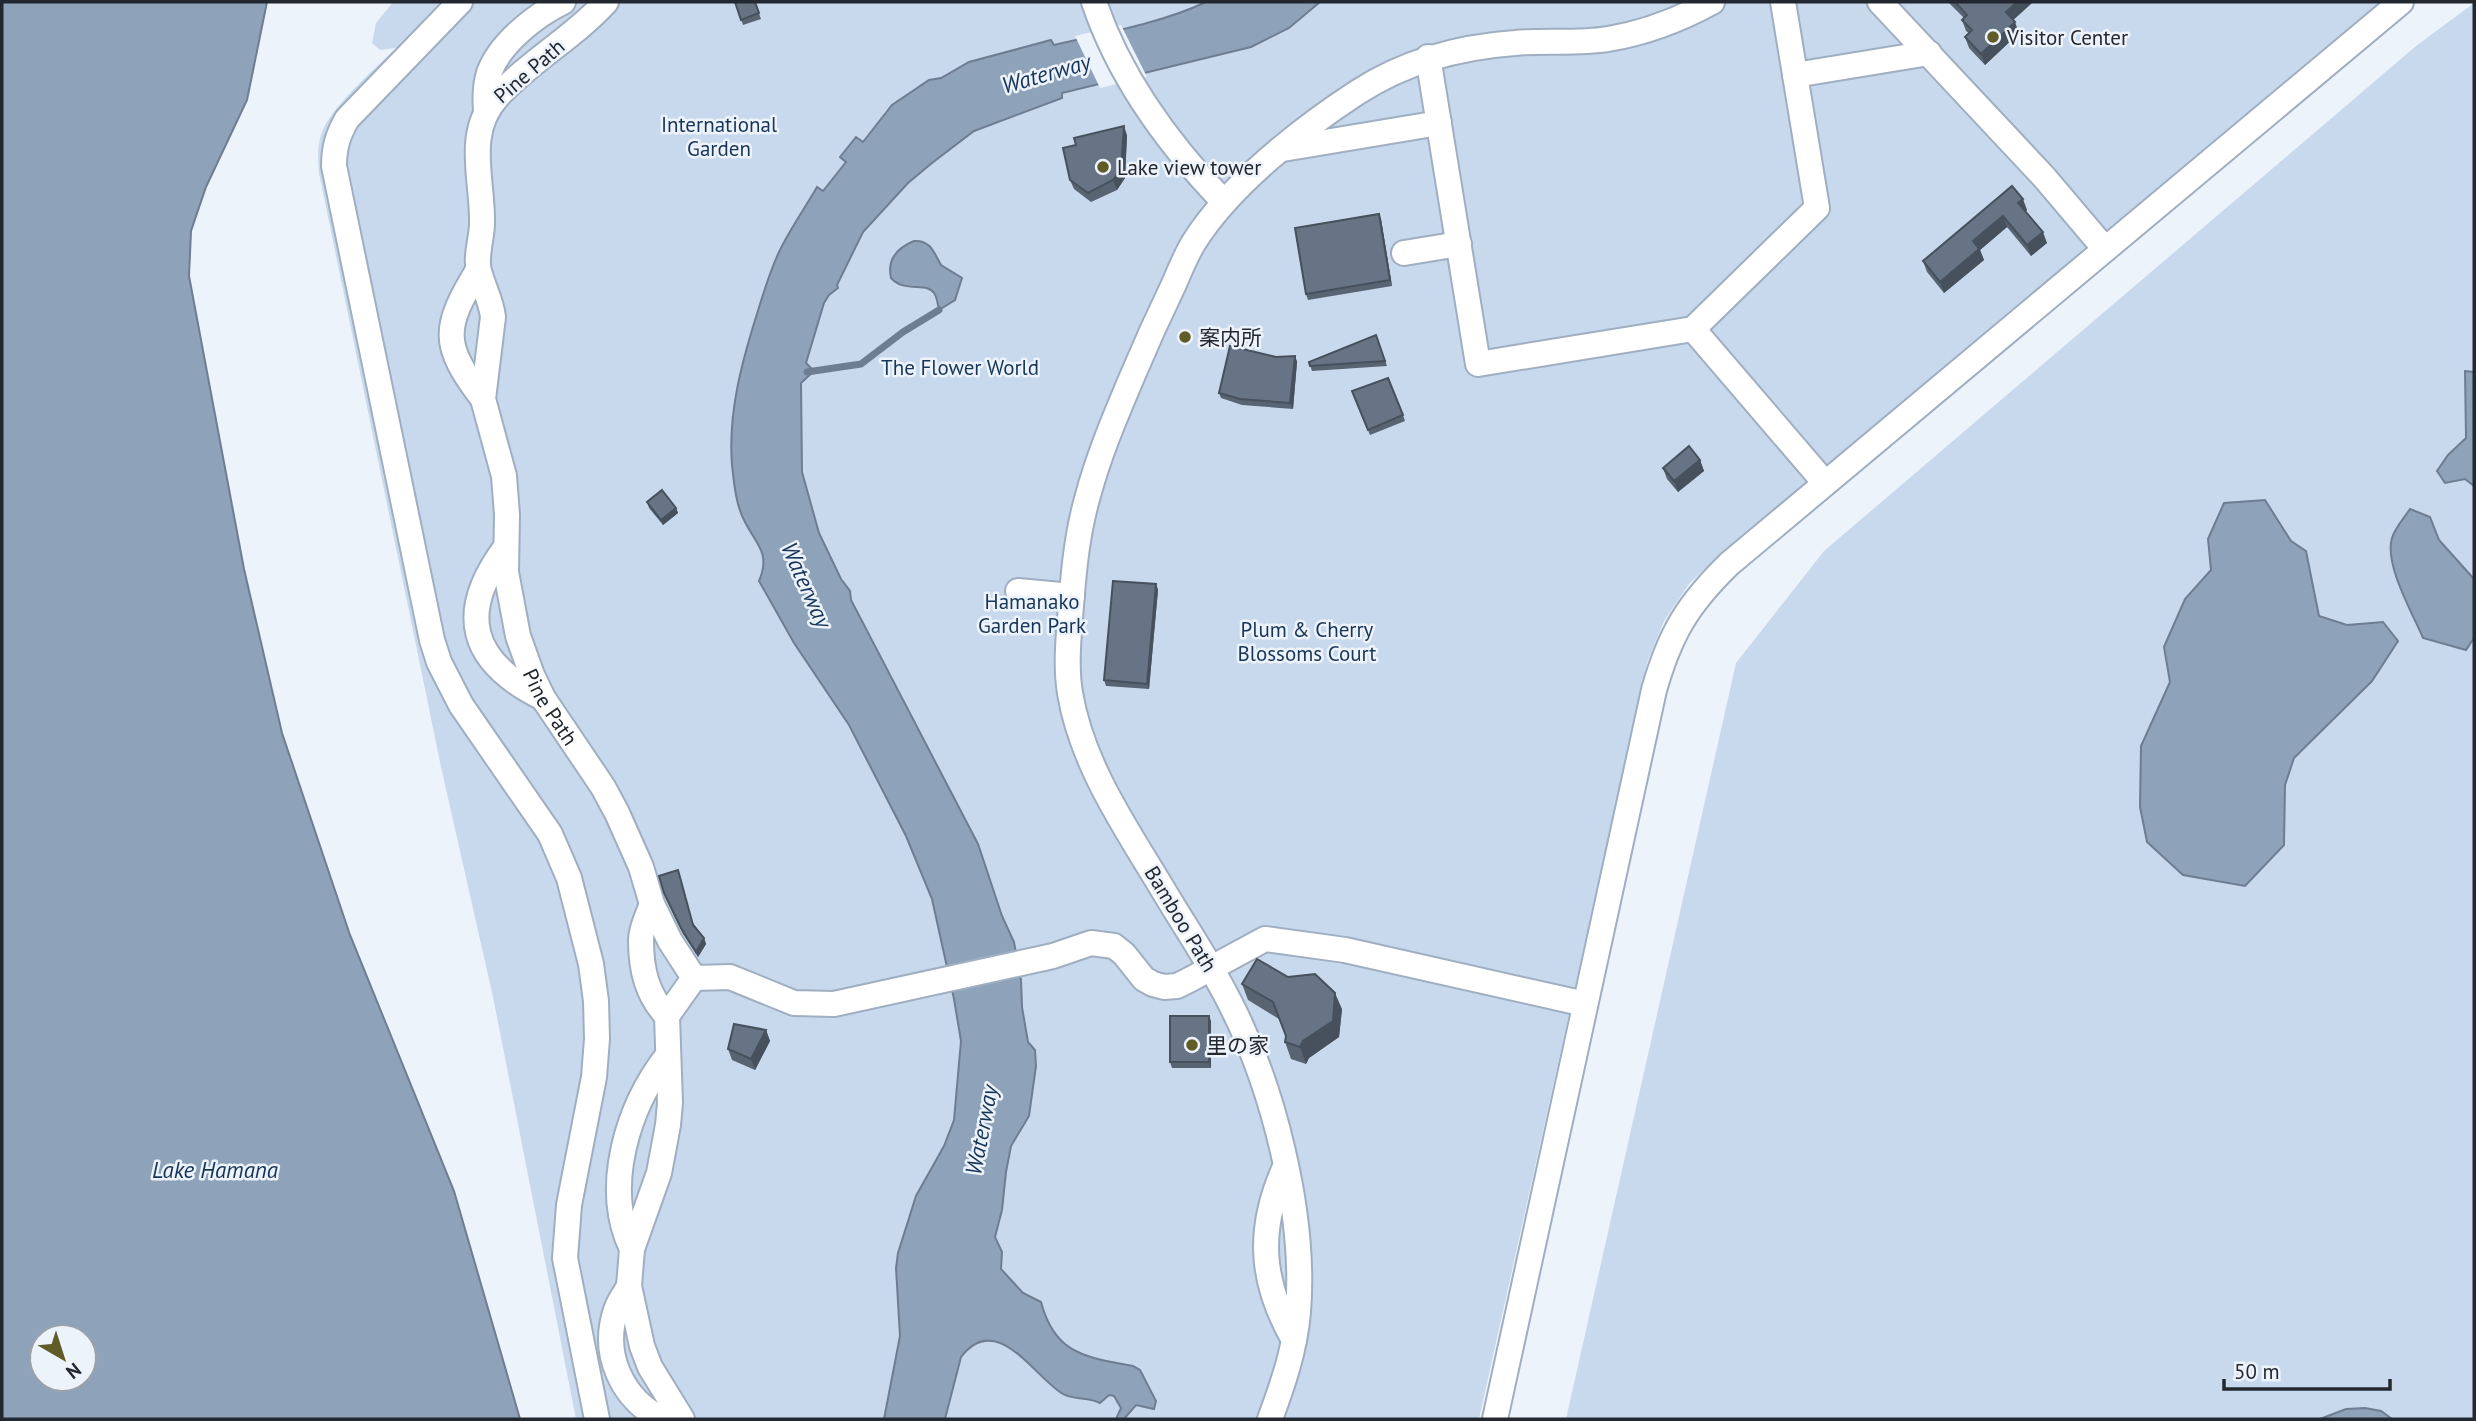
<svg xmlns="http://www.w3.org/2000/svg" width="2476" height="1421" font-family="'PT Sans','Noto Sans JP',sans-serif">
	<rect width="100%" height="100%" fill="#edf3fb"/>
	<!-- green -->
	<path fill="#c9d9ed" d="M393,2H2382L2082,256L1722,552L1689,584L1664,621L1647,663L1479,1419H576L493,997L441,767L319,173C318,160 317,148 321,135C329,108 375,69 396,48L380,50L372,43L376,23Z
		M2474,3V1419H1566L1736,663L1824,551L2416,46Z"/>
	<!-- water -->
	<path fill="#8ea2ba" stroke="#6e7d91" stroke-width="2" fill-rule="evenodd" d="M2,2H267L247,100L206,187L191,231L189,276L244,569L282,733L350,935L454,1191L520,1419H2ZM84,1337V1379H42V1337Z
		M1206,2H1320L1289,28L1251,47L1062,93V98L974,131L932,163L908,183L863,232L837,285L838,288L829,295L824,303L806,363L814,371L801,383L802,472L819,533L841,579L850,591L851,600L978,844L1002,916L1014,942L1021,980L1022,1007L1028,1042L1035,1050L1036,1066L1029,1116L1011,1146L1006,1172L1002,1210L995,1237L1002,1252L1001,1269L1023,1293L1041,1302C1055,1355 1086,1357 1133,1366L1140,1370L1156,1401L1154,1409L1136,1405L1124,1419H1116L1121,1408L1114,1396L1109,1395L1100,1403C1089,1397 1073,1400 1063,1394C1034,1377 997,1310 961,1357L945,1419H884L900,1336L896,1268L898,1253L916,1196L944,1146L954,1120L961,1041L954,999L932,899L906,836L849,725L794,643L759,581C771,553 756,544 745,522C736,506 734,483 732,465C728,414 741,365 756,317C763,295 769,273 779,252C790,229 805,208 817,187L823,191L846,162L840,157L856,137L863,142L892,105L929,80L941,78L969,62L1051,40L1054,45C1104,33 1159,24 1206,2Z
		M914,241C931,240 934,253 941,265L962,278L955,300L939,310C938,305 937,297 934,293C927,282 904,293 891,278C887,260 897,248 914,241Z
		M2465,371L2474,372V486L2465,479L2445,483L2437,471L2448,455L2466,438Z
		M2265,500L2291,541L2306,551L2319,616L2347,625L2383,622L2398,641L2372,681L2294,758L2285,785L2284,845L2245,886L2183,875L2147,842L2140,807L2141,746L2170,682L2164,647L2185,599L2211,570L2208,539L2224,503Z
		M2410,509L2430,517L2439,540L2474,579V638L2466,650L2423,638C2412,612 2384,564 2392,538C2395,528 2404,518 2410,509Z
		M2365,1408L2381,1411L2392,1419H2320L2346,1409Z"/>
	<!-- pier -->
	<path fill="#edf3fb" d="M1121,25L1147,77L1100,88L1075,36Z"/>
	<g fill="none" stroke-linecap="round" stroke-linejoin="round">
		<!-- stream -->
		<path stroke="#6e7d91" stroke-width="7" d="M807,372L861,364L903,332L939,310"/>
		<!-- minor casing -->
		<g stroke="#9faec0" stroke-width="28">
			<g id="minor">
				<path d="M460,2L347,119C338,135 334,147 334,166L432,640L439,662L461,705L550,834L569,878L591,964L596,1001L597,1039L594,1077L569,1205L565,1258L597,1419"/>
				<path id="s1" d="M606,2C574,37 530,61 498,96C464,133 483,179 482,223C482,238 475,257 479,271C483,287 491,300 493,317L483,399L504,476L507,515L506,572L518,636L532,675L543,698L603,787L617,813L641,867L652,904L670,941L694,978"/>
				<path d="M1094,2C1120,79 1168,144 1224,202"/>
				<path d="M1880,2L2044,177L2105,249"/>
				<path d="M1428,57L1478,364L1693,329L1817,208L1783,2"/>
				<path d="M1795,75L1929,53"/>
				<path d="M486,111C485,98 485,85 489,73C500,43 536,15 563,2"/>
				<path d="M1283,149L1439,123"/>
				<path d="M1404,253L1459,244"/>
				<path d="M478,270C443,328 441,344 483,399"/>
				<path d="M1693,329L1825,483"/>
				<path d="M506,547C456,613 470,662 543,698"/>
				<path d="M1018,591L1072,596"/>
				<path d="M652,904C648,915 641,928 641,940C641,970 647,995 667,1016"/>
				<path d="M694,978L730,977L794,1003L834,1004L1053,956L1091,943L1114,946L1124,954L1144,979L1153,984L1164,987L1177,986L1191,979L1265,939L1345,950L1585,1004"/>
				<path d="M1285,1167C1257,1229 1260,1281 1294,1340"/>
				<path d="M632,1249C602,1187 628,1106 668,1055"/>
				<path d="M629,1286C625,1294 619,1301 616,1310C601,1354 622,1399 662,1419"/>
				<path d="M682,1419L650,1367L642,1346L629,1286L632,1249L659,1173L668,1125L670,1103L667,1016L694,978"/>
				<path d="M1270,1419C1283,1384 1295,1349 1298,1312C1306,1214 1273,1084 1227,997C1209,962 1186,928 1165,893C1128,831 1082,766 1070,693C1066,669 1068,643 1070,619C1073,579 1076,538 1087,499C1098,457 1115,417 1132,377C1145,346 1159,315 1174,284C1180,270 1186,255 1194,242C1230,185 1301,129 1358,92C1406,61 1458,47 1515,43C1546,40 1577,44 1608,39C1645,33 1679,20 1712,2"/>
				<path d="M1495,1419L1654,690C1670,634 1687,605 1729,564L2401,2"/>
			</g>
		</g>
		<!-- minor -->
		<use href="#minor" stroke="#fff" stroke-width="24"/>
	</g>
	<!-- wall -->
	<path fill="#586472" d="M735,2H755L761,19L743,25Z
		M1948,2H2033L2013,20L2019,33L1985,65L1969,48L1965,37L1969,33L1966,31L1962,20L1964,18Z
		M1127,135L1125,178L1117,190L1091,202L1074,189L1070,180Z
		M2012,186L2027,210L2026,212L2047,243L2031,256L2007,227L1980,250L1984,260L1944,293L1927,272L1923,261Z
		M1379,214L1381,219L1392,286L1308,300L1306,294Z
		M1376,335L1387,366L1312,371L1309,362Z
		M1295,356L1297,362L1293,409L1242,405L1221,398L1219,393L1276,357Z
		M1352,391L1403,415L1405,421L1370,435Z
		M1700,460L1704,471L1678,492L1667,479L1663,468Z
		M647,502L676,508L678,513L663,525L649,508Z
		M1156,584L1158,590L1149,689L1106,686L1104,680Z
		M659,876L704,938L706,944L698,957L683,934L666,899Z
		M1242,984L1342,1009L1339,1037L1309,1058L1306,1064L1291,1059L1285,1042L1286,1037L1279,1019L1248,1000Z
		M1211,1021V1068H1172L1170,1062Z
		M766,1030L770,1041L755,1070L732,1060L728,1049Z"/>
	<!-- shaded-wall -->
	<path fill="#47515d" d="M2017,2H2033L2010,23L2006,12Z
		M2015,22L2019,33L1985,65L1981,54Z
		M1124,126L1127,135L1125,178L1117,190L1113,180Z
		M2023,199L2027,210L2022,214L2018,203Z
		M1379,214L1381,219L1392,286L1390,280Z
		M2003,216L2007,227L1980,250L1984,260L1944,293L1940,282L1973,241Z
		M2043,232L2047,243L2031,256L2027,245Z
		M1295,356L1297,362L1293,409L1290,403Z
		M1700,460L1704,471L1678,492L1674,481Z
		M676,508L678,513L663,525L661,520Z
		M1156,584L1158,590L1149,689L1147,684Z
		M704,938L706,944L698,957L696,952Z
		M1335,993L1342,1009L1339,1037L1309,1058L1306,1064L1300,1047L1303,1041Z
		M1209,1016L1211,1021V1068L1209,1062Z
		M766,1030L770,1041L755,1070L751,1059Z"/>
	<!-- building -->
	<path fill="#667485" stroke="#47515d" stroke-width="2" d="M735,2H755L759,13L741,20Z
		M1955,2H2017L2006,12L2015,22L1981,54L1965,37L1972,30L1962,20L1967,15Z
		M1124,126L1121,169L1113,180L1088,193L1070,180L1063,148L1076,145L1074,138Z
		M2012,186L2023,199L2018,203L2043,232L2027,245L2003,216L1973,241L1979,249L1940,282L1923,261Z
		M1379,214L1390,280L1306,294L1295,228Z
		M1376,335L1385,361L1310,366L1309,362Z
		M1230,346L1276,357L1295,356L1290,403L1240,399L1219,393Z
		M1388,378L1403,415L1368,430L1352,391Z
		M1689,446L1700,460L1674,481L1663,468Z
		M662,490L676,508L661,520L647,502Z
		M1113,581L1156,584L1147,684L1104,680Z
		M678,870L693,925L704,938L696,952L681,928L664,893L659,876Z
		M1257,959L1288,977L1315,974L1335,993L1333,1021L1303,1041L1300,1047L1285,1042L1286,1036L1273,1002L1242,984Z
		M1170,1016H1209V1062H1170Z
		M734,1024L766,1030L751,1059L728,1049Z"/>
	<!-- markers -->
	<g fill="#605b27" stroke="#edf3fb" stroke-width="2.5">
		<circle cx="1993" cy="37" r="7"/>
		<circle cx="1103" cy="167" r="7"/>
		<circle cx="1185" cy="337" r="7"/>
		<circle cx="1192" cy="1045" r="7"/>
	</g>
	<g text-anchor="middle" dominant-baseline="central" stroke-width="5" stroke-linejoin="round" paint-order="stroke">
		<!-- poi labels -->
		<g font-size="21" fill="#232830" stroke="#edf3fb" text-anchor="start">
			<text x="2007" y="37">Visitor Center</text>
			<text x="1117" y="167">Lake view tower</text>
			<text x="1199" y="337">案内所</text>
			<text x="1206" y="1045">里の家</text>
		</g>
		<!-- street labels -->
		<g font-size="21" fill="#232830" stroke="#edf3fb">
			<text transform="translate(529 71) rotate(-41)">Pine Path</text>
			<text stroke="none"><textPath href="#s1" startOffset="774">Pine Path</textPath></text>
			<text transform="translate(1181 919) rotate(59)">Bamboo Path</text>
		</g>
		<!-- park labels -->
		<g font-size="21" fill="#173558" stroke="#edf3fb">
			<text x="719" y="124">International<tspan x="719" dy="24">Garden</tspan></text>
			<text x="960" y="367">The Flower World</text>
			<text x="1032" y="601">Hamanako<tspan x="1032" dy="24">Garden Park</tspan></text>
			<text x="1307" y="629">Plum &amp; Cherry<tspan x="1307" dy="24">Blossoms Court</tspan></text>
		</g>
		<!-- water labels -->
		<g font-size="23" font-style="italic" fill="#173558" stroke="#edf3fb">
			<text transform="translate(1046 73) rotate(-16)">Waterway</text>
			<text transform="translate(807 585) rotate(66)">Waterway</text>
			<text transform="translate(981 1130) rotate(-79)">Waterway</text>
			<text x="215" y="1169">Lake Hamana</text>
		</g>
	</g>
	<!-- border -->
	<rect width="2476" height="1421" fill="none" stroke="#232830" stroke-width="7"/>
	<!-- north arrow -->
	<g transform="translate(63 1358) rotate(141)"><circle r="33" fill="#edf3fb" stroke="#9ca2aa" stroke-width="2"/>
	<path d="M0-5L12 26L0 18L-12 26Z" fill="#605b27"/>
	<text y="-10" font-size="19" font-weight="bold" text-anchor="middle" fill="#232830">N</text>
	</g>
	<!-- scale -->
	<path d="M2224 1379v10h166v-10" fill="none" stroke="#232830" stroke-width="3.5"/>
	<text x="2234" y="1379" font-size="21" fill="#232830" stroke="#edf3fb" stroke-width="5" paint-order="stroke">50 m</text>
</svg>
